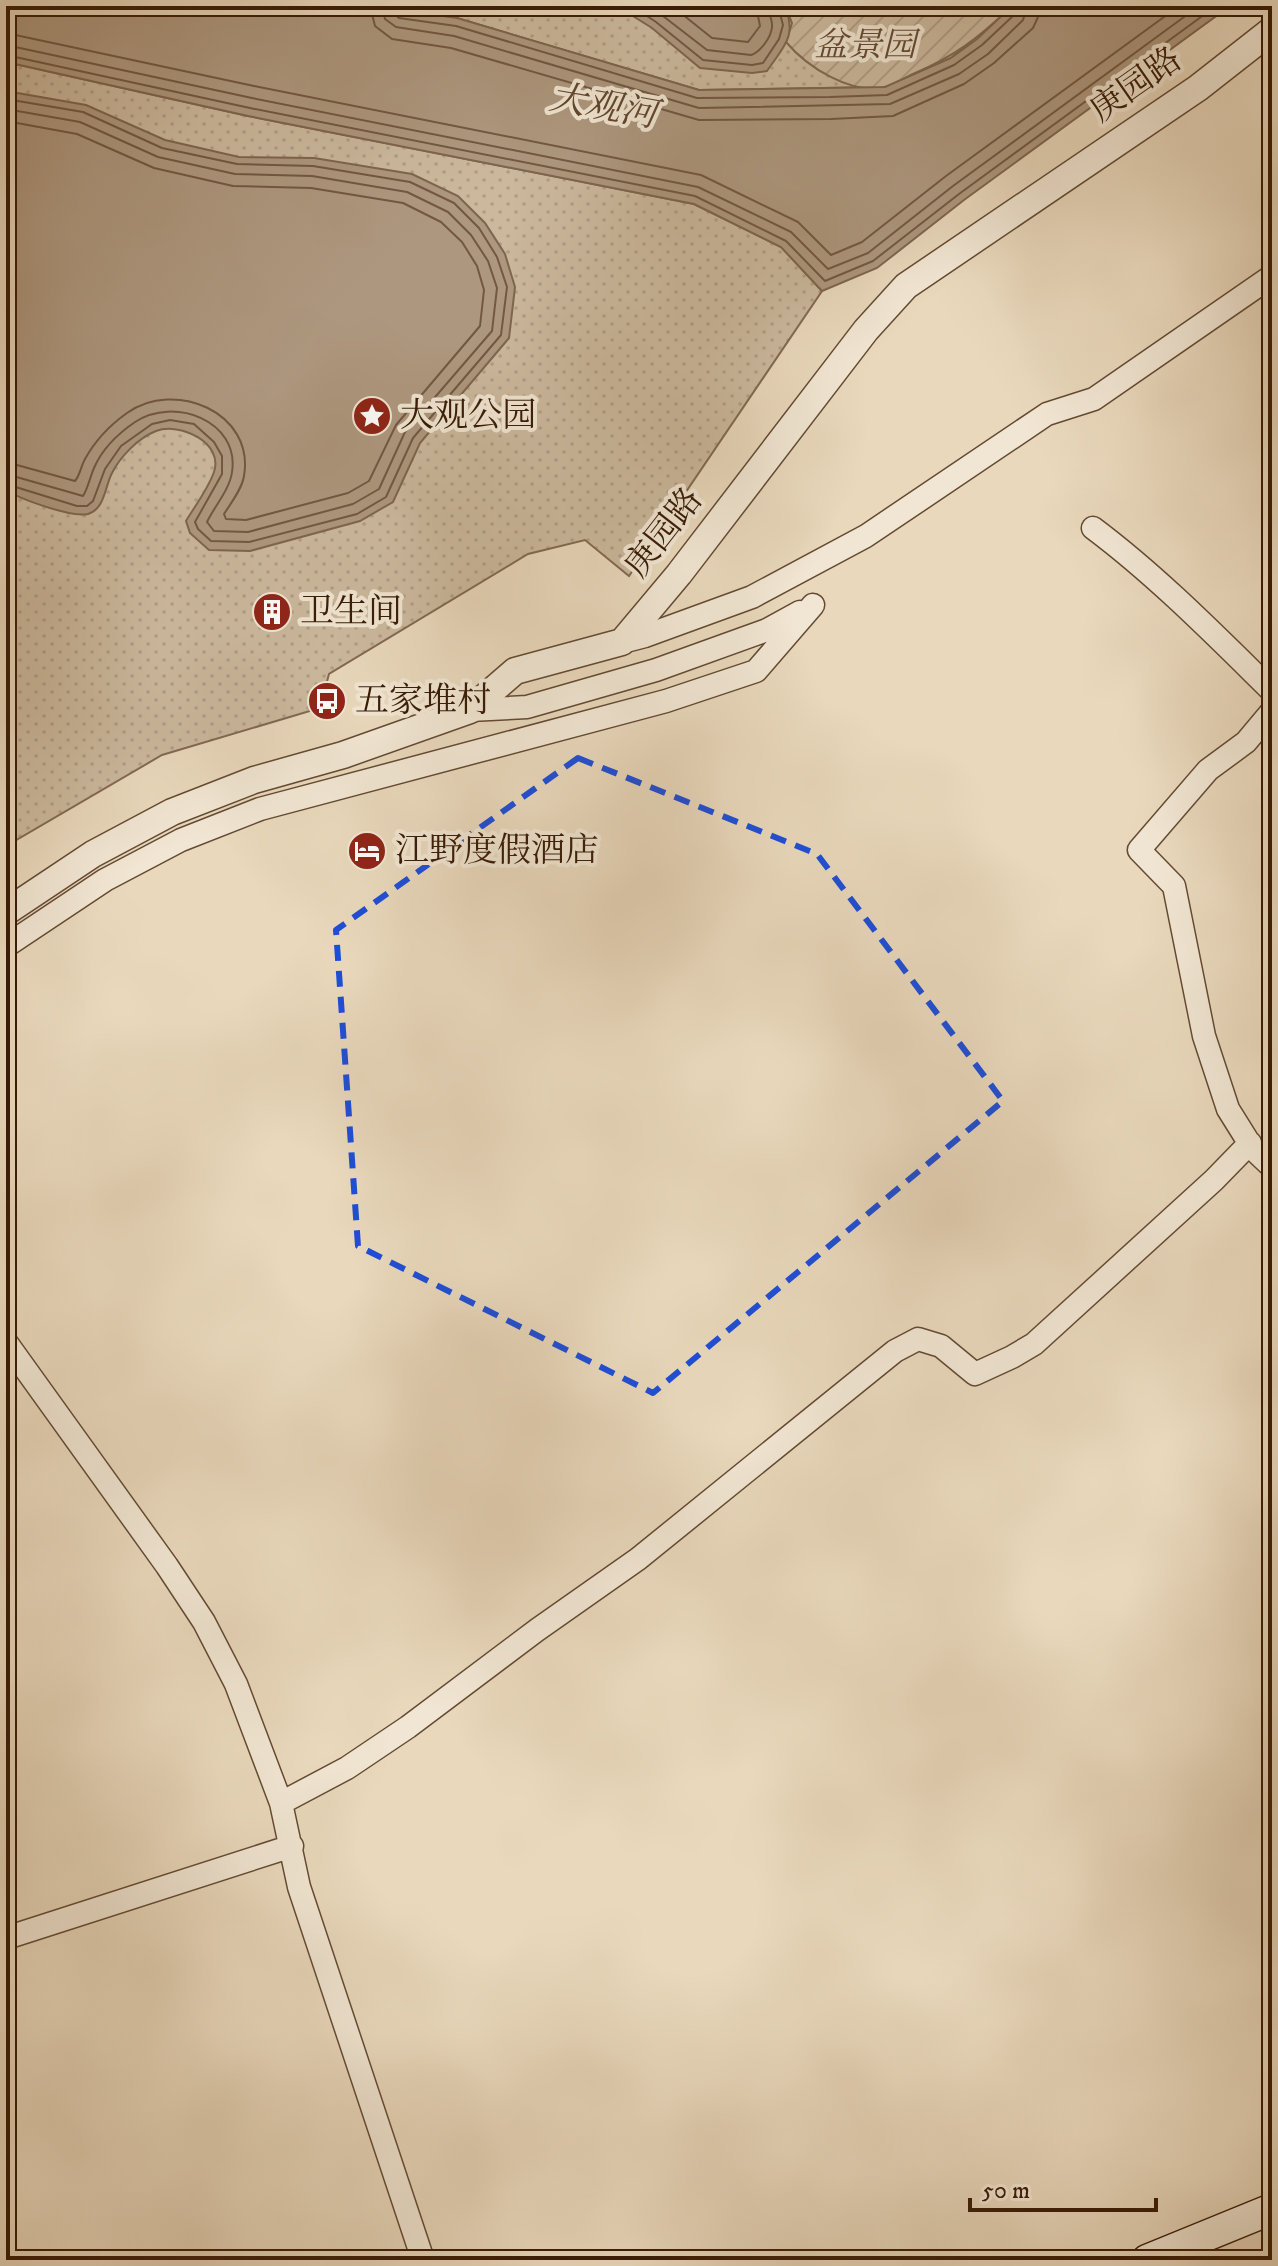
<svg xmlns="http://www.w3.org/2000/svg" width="1278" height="2266" font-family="'IM FELL DW Pica','Noto Serif SC',serif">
	<defs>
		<pattern id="park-dots" width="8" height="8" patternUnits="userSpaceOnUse" patternTransform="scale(2)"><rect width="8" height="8" fill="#cbb89d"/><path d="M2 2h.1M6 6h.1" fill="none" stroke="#af9e86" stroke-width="1.8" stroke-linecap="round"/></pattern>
		<pattern id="garden-furrows" width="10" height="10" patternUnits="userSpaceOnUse" patternTransform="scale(2)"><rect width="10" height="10" fill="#cbb89d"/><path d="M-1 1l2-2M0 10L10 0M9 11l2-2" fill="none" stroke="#af9e86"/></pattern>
	</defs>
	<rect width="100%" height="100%" fill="#e9d8bc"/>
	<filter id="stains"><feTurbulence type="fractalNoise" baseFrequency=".0025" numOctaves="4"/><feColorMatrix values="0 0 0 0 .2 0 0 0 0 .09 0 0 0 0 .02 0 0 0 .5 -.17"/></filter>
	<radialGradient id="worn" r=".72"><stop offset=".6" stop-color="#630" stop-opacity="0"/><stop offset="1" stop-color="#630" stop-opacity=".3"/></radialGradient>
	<!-- park -->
	<path fill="url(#park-dots)" stroke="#826951" stroke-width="2" d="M374,6H1008L1010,8L951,58L885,87L699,90L457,18Z
		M6,62L248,116L694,204L781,247L822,291L629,576L585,540L528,554L329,674L320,708L162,755L6,846Z"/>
	<!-- garden -->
	<path fill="url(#garden-furrows)" stroke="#826951" stroke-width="2" d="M785,6H1008L1010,8C977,39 955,56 913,74C904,78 894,85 885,87C851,95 807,67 786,42L792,23Z"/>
	<!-- water -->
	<path fill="#ad977e" stroke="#7e654e" stroke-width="2" d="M6,6H374L457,18L699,90L885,87L951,58L977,39L1010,8L1230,6L964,200L877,268L822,291L781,247L694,204L248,116L6,62Z
		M617,6H785C797,37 784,46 767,71L752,73L700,68L652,28Z
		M6,91L86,105L165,140L239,157L314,158L412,174L458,196L485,223L505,254L515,287L509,338L420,443L393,502L360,521L250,551L209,550L190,533L186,521C195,506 208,489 214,472C224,442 179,422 156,431C138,438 120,457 112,473C105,486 105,509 88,514C72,518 20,499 6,490Z"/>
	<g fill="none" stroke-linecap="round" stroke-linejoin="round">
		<!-- shore -->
		<path stroke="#725842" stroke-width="2" d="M370,6L375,26L392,39L451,48L699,120L831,119L893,116L964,84L994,63L1033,28L1038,17L1039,6
			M382,6L385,19L396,27L454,36L699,108L890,104L959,74L988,54L1023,20L1027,6
			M392,6L393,13L399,18L456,26L697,98L830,97L887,95L954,65L982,45L1014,15L1017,6
			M632,6L656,22L703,60L752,65L763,63L779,39L783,25L778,6
			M650,6L707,50L751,55C760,52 771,38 772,27C773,20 768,13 768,6
			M672,6L712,38L748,42L760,26L756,6
			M6,33L254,86L701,175L798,222L831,255L862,242L946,176L1179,6
			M6,45L252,98L698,187L791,232L828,269L868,253L953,186L1199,6
			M6,55L250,108L695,196L786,241L825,281L873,261L959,194L1216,6
			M6,99L83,112L162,148L237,164L313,166L410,182L454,203L479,228L497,257L507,287L501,335L413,438L386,497L357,514L249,542L211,541L198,529L195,522L222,474V456L214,442L194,424L170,420L152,424L121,446L105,469L93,501L87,506H77L6,484
			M6,109L80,122L158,157L235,174L312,176L407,192L448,212L471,235L488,261L497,288L492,331L405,432L379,489L353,504L248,532L214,531L207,522C214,507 230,489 232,472C240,421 174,396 135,422C119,433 102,449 94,468C90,477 88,488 83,496L6,474
			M6,121L77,134L154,168L233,186L311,188L403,203L441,222L462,242L477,266L484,290L480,326L396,425L369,481L348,493L246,520L226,519L224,514C231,503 242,489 244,476C255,412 174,379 127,413C110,425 95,441 85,459C81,466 80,475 75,481L6,462"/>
		<!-- minor casing -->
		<g stroke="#644a33" stroke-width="25">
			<path id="minor" d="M1093,528C1157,576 1215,635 1272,691
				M622,642L645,636L752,597L866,536L1047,414L1094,399L1272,276
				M470,710L527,707L656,670L767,630L800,612
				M1272,711L1246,742L1208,770L1139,850L1174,886L1204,1036L1228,1109L1253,1149L1272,1167
				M6,946L105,880L181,840L260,809L666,701L756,671L813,605
				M6,1342L167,1566L204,1622L236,1684L281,1803L299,1887L423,2260
				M281,1803L347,1768L408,1727L537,1630L638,1559L895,1351L918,1339L941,1346L975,1374L1012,1357L1034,1344L1214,1180L1250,1143
				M6,1938L292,1846"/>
		</g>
		<!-- tertiary casing -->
		<g stroke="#644a33" stroke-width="29">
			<path id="tertiary" d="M6,912L93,854L172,812L254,780L343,755L470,710L515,671L622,642L679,574L866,330L906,286L1198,88L1272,30"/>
		</g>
		<!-- secondary casing -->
		<g stroke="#381a05" stroke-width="33">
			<path id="secondary" d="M1147,2260L1272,2209"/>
		</g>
		<!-- minor -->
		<use href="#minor" stroke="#f1e6d3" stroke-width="22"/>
		<!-- tertiary -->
		<use href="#tertiary" stroke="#f1e6d3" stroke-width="26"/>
		<!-- secondary -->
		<use href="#secondary" stroke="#f1e6d3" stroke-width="30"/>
	</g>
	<!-- marked area -->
	<path fill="none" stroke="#1d4ed8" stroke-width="6" stroke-dasharray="16 10" stroke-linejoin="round" d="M578,758L817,854L1003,1101L653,1393L358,1246L336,930Z"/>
	<!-- icons -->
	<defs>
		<g id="sight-disc" transform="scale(2)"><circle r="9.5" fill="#8f2418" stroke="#f1e6d3"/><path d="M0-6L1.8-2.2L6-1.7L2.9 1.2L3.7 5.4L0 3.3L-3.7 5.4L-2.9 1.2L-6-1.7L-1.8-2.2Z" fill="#fff"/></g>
		<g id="building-disc" transform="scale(2)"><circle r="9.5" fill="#8f2418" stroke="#f1e6d3"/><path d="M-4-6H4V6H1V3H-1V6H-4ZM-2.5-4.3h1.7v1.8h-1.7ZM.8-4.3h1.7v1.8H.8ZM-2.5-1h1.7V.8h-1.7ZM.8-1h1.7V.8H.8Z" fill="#fff"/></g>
		<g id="bus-disc" transform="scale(2)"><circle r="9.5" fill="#8f2418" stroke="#f1e6d3"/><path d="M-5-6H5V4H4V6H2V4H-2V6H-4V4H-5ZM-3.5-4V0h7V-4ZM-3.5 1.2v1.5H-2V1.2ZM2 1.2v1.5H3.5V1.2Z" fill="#fff"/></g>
		<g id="hotel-disc" transform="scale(2)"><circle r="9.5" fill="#8f2418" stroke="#f1e6d3"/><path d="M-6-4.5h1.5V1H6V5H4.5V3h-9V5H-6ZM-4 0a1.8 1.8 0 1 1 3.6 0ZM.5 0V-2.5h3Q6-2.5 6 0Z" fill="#fff"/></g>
	</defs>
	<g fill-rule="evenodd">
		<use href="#sight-disc" x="372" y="416"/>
		<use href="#building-disc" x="272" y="612"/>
		<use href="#bus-disc" x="327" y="701"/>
		<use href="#hotel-disc" x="367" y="851"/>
	</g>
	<g text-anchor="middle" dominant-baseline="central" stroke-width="8" stroke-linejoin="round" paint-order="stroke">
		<!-- park labels -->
		<g font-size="34" font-style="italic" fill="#644933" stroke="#f1e6d3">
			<text x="865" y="46">盆景园</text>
		</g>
		<!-- street labels -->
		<g font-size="34" fill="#381a05" stroke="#f1e6d3">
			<text transform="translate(1136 85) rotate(-35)">庚园路</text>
			<text transform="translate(664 533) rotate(-52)">庚园路</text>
		</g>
		<!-- poi labels -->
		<g font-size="34" fill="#381a05" stroke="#f1e6d3" text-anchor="start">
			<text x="400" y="416">大观公园</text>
			<text x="300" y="612">卫生间</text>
			<text x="355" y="701">五家堆村</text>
			<text x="395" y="851">江野度假酒店</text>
		</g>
		<!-- water labels -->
		<g font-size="36" font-style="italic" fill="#61462f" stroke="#f1e6d3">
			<text transform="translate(603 107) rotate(10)">大观河</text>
		</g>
	</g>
	<!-- margin -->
	<rect width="1278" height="2266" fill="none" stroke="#e9d8bc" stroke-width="32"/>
	<rect x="8" y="8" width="1262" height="2250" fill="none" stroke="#381a05" stroke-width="4"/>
	<rect x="16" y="16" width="1246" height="2234" fill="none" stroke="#381a05" stroke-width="2"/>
	<!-- scale -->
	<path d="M970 2198v12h186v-12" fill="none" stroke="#381a05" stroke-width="4"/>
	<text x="982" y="2198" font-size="24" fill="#381a05" stroke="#f1e6d3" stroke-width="6" paint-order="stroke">50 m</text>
	<rect width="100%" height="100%" filter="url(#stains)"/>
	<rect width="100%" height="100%" fill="url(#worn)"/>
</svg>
